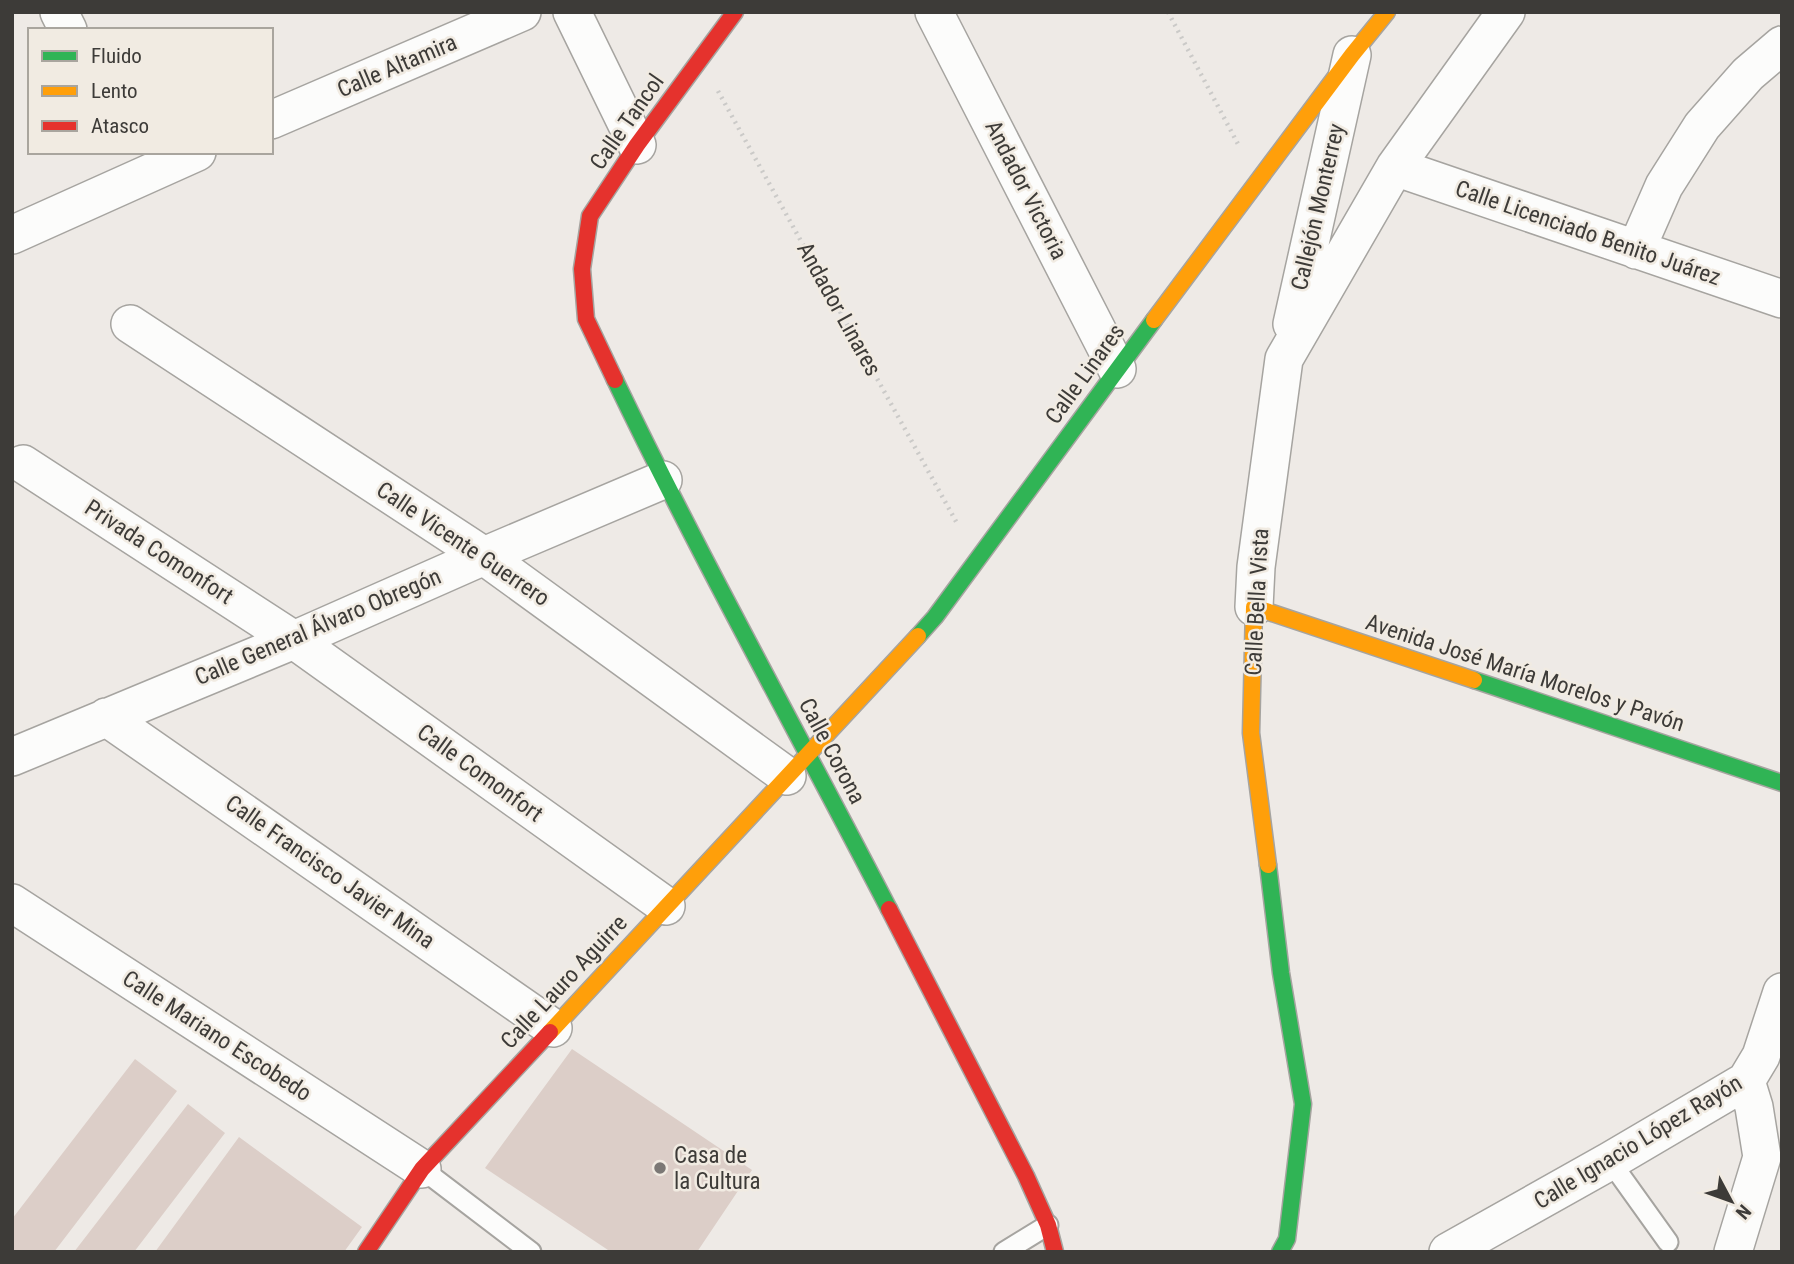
<svg xmlns="http://www.w3.org/2000/svg" width="1794" height="1264" font-family="'Roboto Condensed',sans-serif">
	<rect width="100%" height="100%" fill="#eeeae6"/>
	<!-- building -->
	<path fill="#dccec8" d="M572,1049L752,1170L697,1252H611L485,1168Z
		M135,1059L177,1091L54,1252H12V1219Z
		M188,1104L225,1133L134,1252H74Z
		M239,1137L362,1227L344,1252H155Z"/>
	<g fill="none" stroke-linecap="round" stroke-linejoin="round">
		<!-- lane casing -->
		<g stroke="#a6a4a0" stroke-width="23">
			<path id="lane" d="M1610,1161L1668,1242
				M422,1169L531,1252
				M1004,1252L1048,1225"/>
		</g>
		<!-- street casing -->
		<g stroke="#a6a4a0" stroke-width="40">
			<path id="street" d="M59,12L68,30
				M572,12L637,145
				M934,12L1117,369
				M271,120L522,12
				M1395,167L1782,299
				M12,235L197,152
				M1636,250L1664,186L1702,126L1748,74L1782,45
				M130,324L484,556L787,776
				M1292,324L1352,55
				M23,464L294,640L666,906
				M1254,607L1256,567L1284,359L1395,167L1506,12
				M106,717L553,1028
				M12,757L294,640L484,556L663,480
				M12,903L422,1169
				M1448,1252L1610,1161L1746,1081L1761,1056L1782,992
				M1733,1252L1762,1157L1754,1107L1746,1081"/>
		</g>
		<!-- fast casing -->
		<g stroke="#a6a4a0" stroke-width="19">
			<path id="fast" d="M615,380C701,559 798,733 889,909
				M918,636L935,617L1154,320
				M1474,680L1782,783
				M1268,865L1281,973L1303,1104L1287,1239L1280,1252"/>
		</g>
		<!-- slow casing -->
		<g stroke="#a6a4a0" stroke-width="19">
			<path id="slow" d="M1154,320L1352,55L1387,12
				M1268,865L1251,733L1254,607L1474,680
				M550,1032L918,636"/>
		</g>
		<!-- jam casing -->
		<g stroke="#a6a4a0" stroke-width="19">
			<path id="jam" d="M615,380L586,319L582,269L590,216L637,145L735,12
				M889,909L1026,1176L1048,1225L1055,1252
				M366,1252L422,1169L550,1032"/>
		</g>
		<!-- path -->
		<path stroke="#cbcac8" stroke-width="4.5" stroke-dasharray="2 5" stroke-linecap="butt" d="M1168,12L1239,146
			M718,91L958,525"/>
		<!-- lane -->
		<use href="#lane" stroke="#fcfcfb" stroke-width="19"/>
		<!-- street -->
		<use href="#street" stroke="#fcfcfb" stroke-width="37"/>
		<!-- fast -->
		<use href="#fast" stroke="#30b455" stroke-width="16"/>
		<!-- slow -->
		<use href="#slow" stroke="#ff9f0a" stroke-width="16"/>
		<!-- jam -->
		<use href="#jam" stroke="#e5322d" stroke-width="16"/>
	</g>
	<!-- markers -->
	<circle fill="#7b7875" stroke="#f1ebe2" stroke-width="2.5" cx="660" cy="1168" r="7"/>
	<g text-anchor="middle" dominant-baseline="central" stroke-width="5" stroke-linejoin="round" paint-order="stroke">
		<!-- street labels -->
		<g font-size="23" fill="#3d3b38" stroke="#f1ebe2">
			<text transform="translate(397 66) rotate(-23)">Calle Altamira</text>
			<text transform="translate(627 122) rotate(-55)">Calle Tancol</text>
			<text transform="translate(1026 190) rotate(63)">Andador Victoria</text>
			<text transform="translate(1318 207) rotate(-77)">Callejón Monterrey</text>
			<text transform="translate(1588 233) rotate(19)">Calle Licenciado Benito Juárez</text>
			<text transform="translate(839 309) rotate(61)">Andador Linares</text>
			<text transform="translate(1085 374) rotate(-54)">Calle Linares</text>
			<text transform="translate(463 544) rotate(34)">Calle Vicente Guerrero</text>
			<text transform="translate(159 552) rotate(33)">Privada Comonfort</text>
			<text transform="translate(1257 602) rotate(-87)">Calle Bella Vista</text>
			<text transform="translate(318 627) rotate(-23)">Calle General Álvaro Obregón</text>
			<text transform="translate(1525 673) rotate(18)">Avenida José María Morelos y Pavón</text>
			<text transform="translate(832 751) rotate(62)">Calle Corona</text>
			<text transform="translate(480 773) rotate(36)">Calle Comonfort</text>
			<text transform="translate(330 872) rotate(35)">Calle Francisco Javier Mina</text>
			<text transform="translate(564 982) rotate(-47)">Calle Lauro Aguirre</text>
			<text transform="translate(217 1036) rotate(33)">Calle Mariano Escobedo</text>
			<text transform="translate(1638 1142) rotate(-31)">Calle Ignacio López Rayón</text>
		</g>
		<!-- poi labels -->
		<g font-size="23" fill="#3d3b38" stroke="#f1ebe2" text-anchor="start">
			<text x="674" y="1155">Casa de<tspan x="674" dy="26">la Cultura</tspan></text>
		</g>
	</g>
	<!-- border -->
	<rect width="1794" height="1264" fill="none" stroke="#3d3b38" stroke-width="28"/>
	<!-- legend -->
	<rect x="28" y="28" width="245" height="126" fill="#f1ebe2" stroke="#a9a59e" stroke-width="2"/>
	<rect x="42" y="51" width="35" height="10" fill="#30b455" stroke="#a9a59e" stroke-width="2"/>
	<text x="91" y="63" font-size="21" fill="#3d3b38">Fluido</text>
	<rect x="42" y="86" width="35" height="10" fill="#ff9f0a" stroke="#a9a59e" stroke-width="2"/>
	<text x="91" y="98" font-size="21" fill="#3d3b38">Lento</text>
	<rect x="42" y="121" width="35" height="10" fill="#e5322d" stroke="#a9a59e" stroke-width="2"/>
	<text x="91" y="133" font-size="21" fill="#3d3b38">Atasco</text>
	<!-- north arrow -->
	<g transform="translate(1731 1201) rotate(131)" stroke="#f1ebe2" stroke-width="5" paint-order="stroke">
	<path d="M0-5L12 26L0 18L-12 26Z" fill="#3d3b38"/>
	<text y="-10" font-size="19" font-weight="bold" text-anchor="middle" fill="#3d3b38">N</text>
	</g>
</svg>
